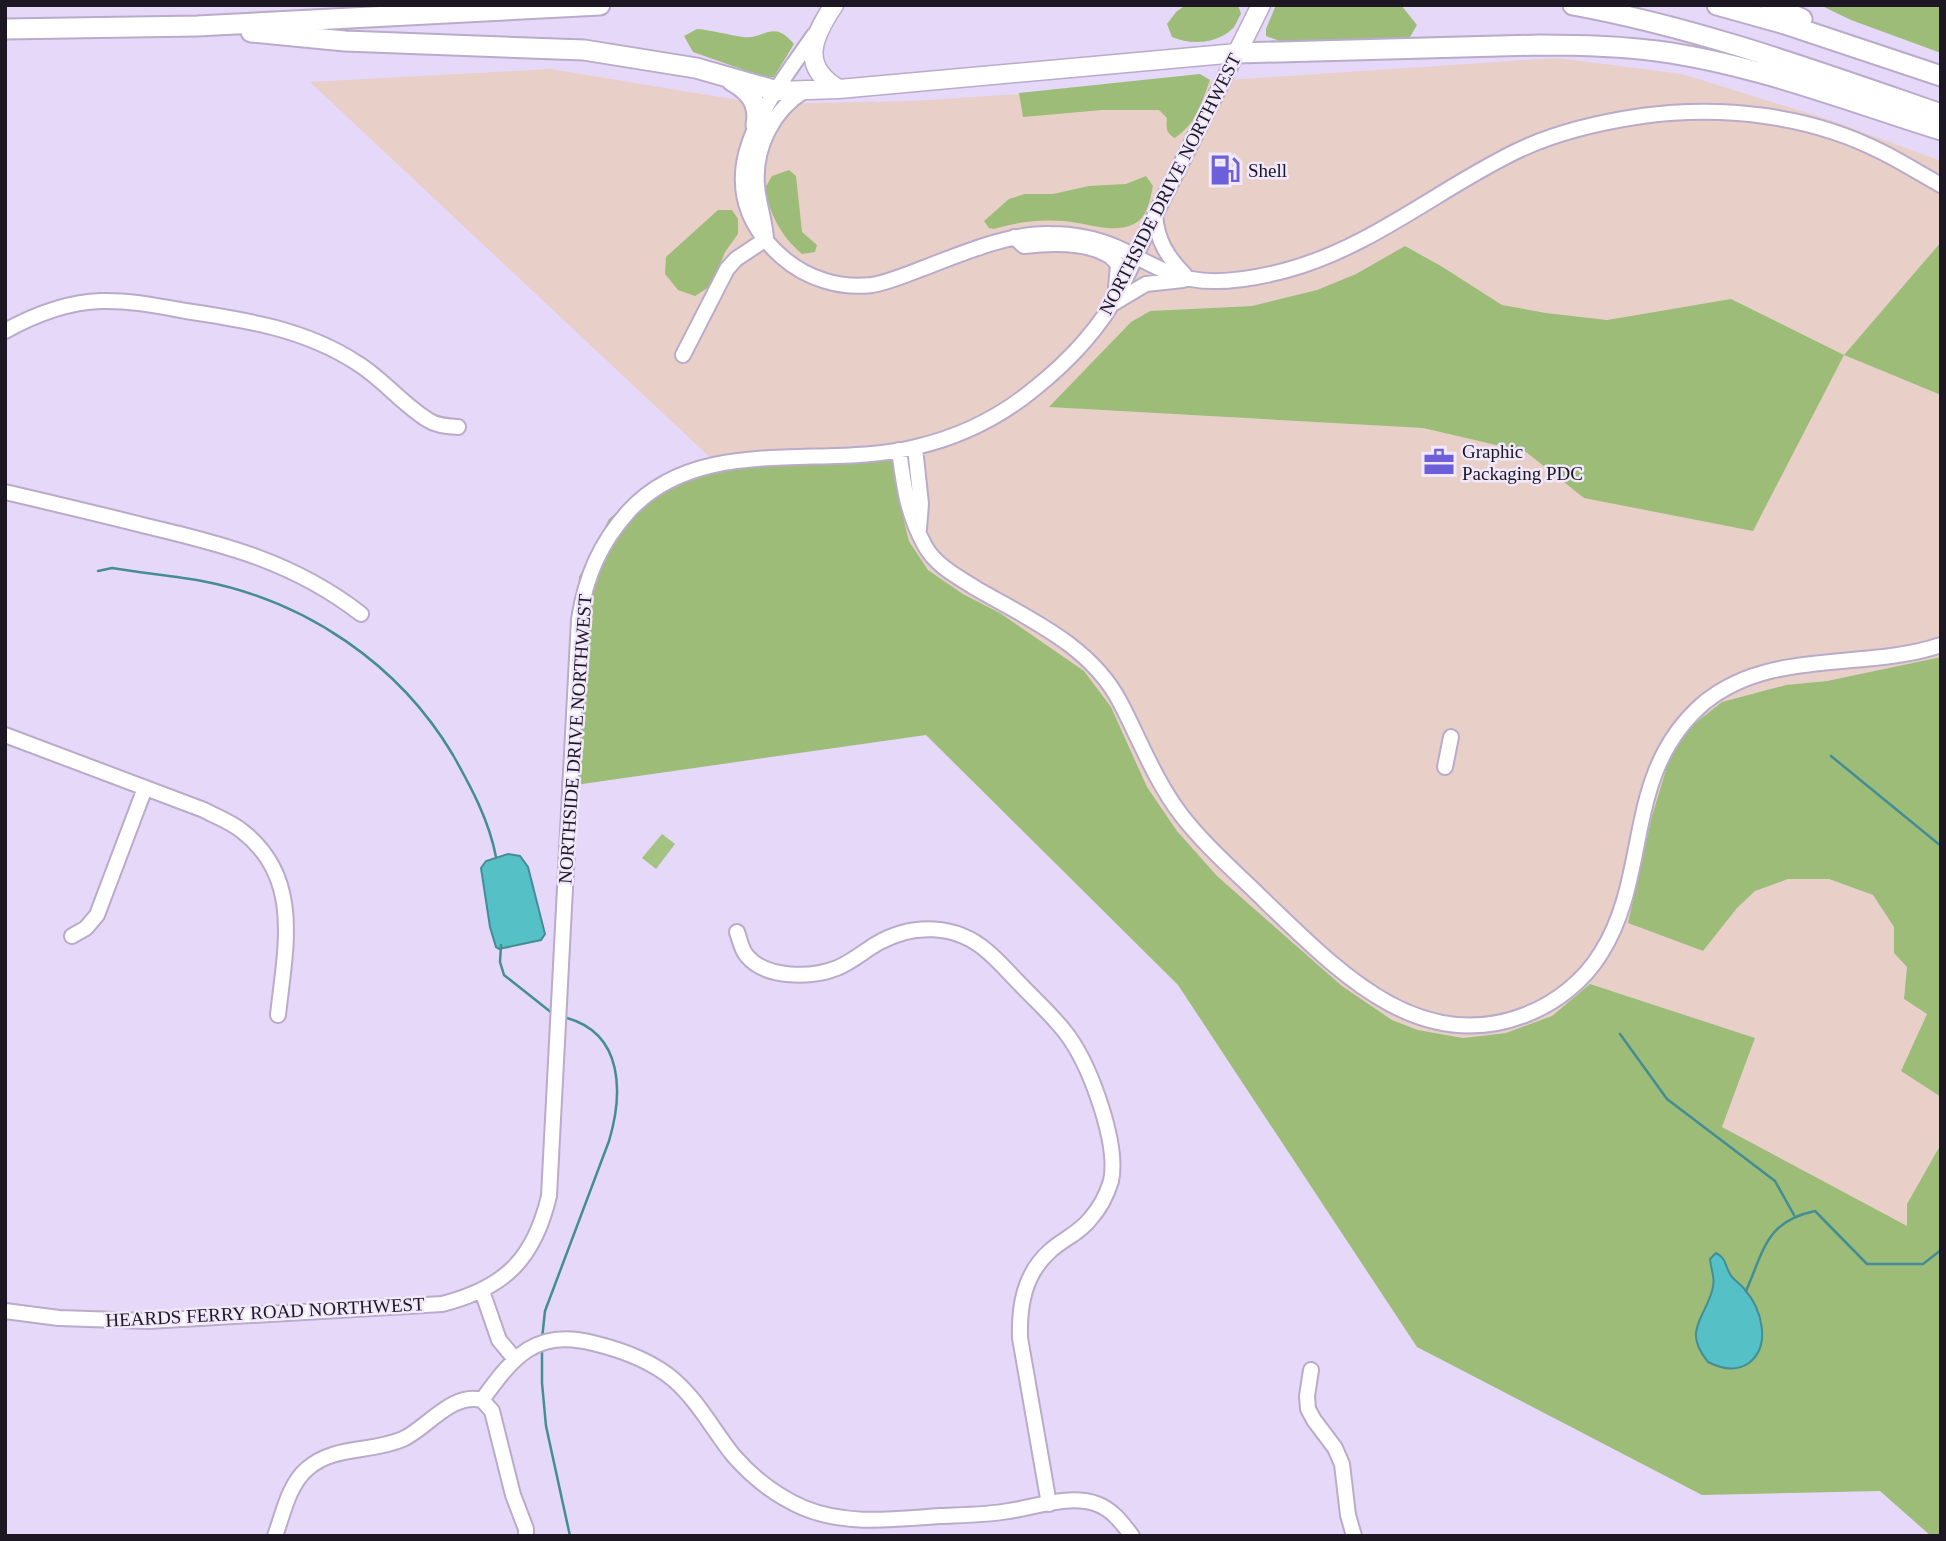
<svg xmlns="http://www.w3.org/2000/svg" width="1946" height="1541" font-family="'Times New Roman',serif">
	<rect width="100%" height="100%" fill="#e6d8f8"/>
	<!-- commercial -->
	<path fill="#e8cfc8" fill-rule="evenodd" d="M1557,58L1682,74L1830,120L1941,161V242L1844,355L1941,395V657L1827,681L1786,685L1722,702L1694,724L1672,750L1652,816L1628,923L1703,951L1737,908L1755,891L1788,879H1829L1873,895L1894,927V953L1907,967L1904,999L1927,1014L1901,1071L1941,1097V1144L1907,1204V1227L1722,1127L1755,1038L1590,984L1552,1016L1506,1033L1463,1038L1418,1030L1392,1020L1342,986L1217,876L1177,831L1147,787L1111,707L1084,671L1000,613L963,594L928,570L909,541L904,522L716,463L310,82L551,69L762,104L914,101ZM1405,246L1441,266L1502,305L1546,313L1607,320L1731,299L1843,355L1584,498L1526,452L1423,428L1050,407L1131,322L1150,311L1252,306L1317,290L1356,274Z"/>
	<!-- green -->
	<path fill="#a3c380" d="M662,834L675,844L656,869L642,858Z"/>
	<!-- forest -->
	<path fill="#9cbc78" d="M1186,5H1238L1241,14C1238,18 1236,26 1232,29C1217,44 1190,45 1172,37L1167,24L1177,11Z
		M1276,5H1401L1417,25L1410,37L1400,41L1288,44L1266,36V29Z
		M1820,5H1941V53L1851,20Z
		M697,29C713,30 727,35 743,37C764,40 773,18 794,44L774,77L767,78L693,52L684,36Z
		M1200,74L1210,80C1200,106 1198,121 1175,138C1166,133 1166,128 1167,118L1159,110H1102L1023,117L1019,93Z
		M789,170L796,176L802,232L817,245L815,252L802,254C781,236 770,215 765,188L772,176Z
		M1146,176L1153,186C1150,199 1148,217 1134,224C1113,234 1086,223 1064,221C1039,219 1018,222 994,229L989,228L984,221L1009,199L1025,194H1053L1089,186L1126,184Z
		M718,210H732L738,219V234L725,252L712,285L695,296L678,290L665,274L666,257Z
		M1941,242V395L1844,355L1753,531L1584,498L1526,452L1423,428L1049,407L1131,322L1150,311L1252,306L1317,290L1356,274L1405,246L1441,266L1502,305L1546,313L1607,320L1731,299L1844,355Z
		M898,455L904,521L909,541L928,570L963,594L1000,613L1084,671L1111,707L1147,787L1177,831L1217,876L1342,986L1392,1020L1418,1030L1463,1038L1506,1033L1552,1016L1590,984L1755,1038L1722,1127L1907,1226V1204L1941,1144V1536H1931L1880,1491L1702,1495L1417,1347L1178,985L926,735L561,787L579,577L609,519L653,482L716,463Z
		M1941,657V1097L1901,1071L1927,1014L1904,999L1907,967L1894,953V927L1873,895L1829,879H1788L1755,891L1737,908L1703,951L1628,923L1652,816L1672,750L1694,724L1722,702L1786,685L1827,681Z"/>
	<!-- water -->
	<path fill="#55c0c6" stroke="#448d95" stroke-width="2" d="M508,854L520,856L528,867L545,934L541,940L499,949L496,947L490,927L481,868L486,861Z
		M1716,1253C1727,1259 1724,1264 1730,1274C1733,1280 1741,1284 1745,1290C1761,1308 1772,1345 1749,1363C1736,1372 1722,1369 1708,1362C1683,1331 1703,1321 1712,1291C1716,1279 1711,1270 1710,1259Z"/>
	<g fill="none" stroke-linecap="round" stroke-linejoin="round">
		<!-- stream -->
		<path stroke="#448d95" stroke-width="2.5" d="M98,571L112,568C142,573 173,576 202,581C306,601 399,664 453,755C471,787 489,820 496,857
			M1831,756L1941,846
			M501,945L500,962L504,975L552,1013
			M1620,1034L1667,1099L1775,1181L1794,1215
			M1746,1291C1764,1250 1766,1221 1815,1211L1867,1264H1923L1941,1250
			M542,1339L545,1311L609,1141C623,1094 624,1034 567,1018
			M542,1350V1383L546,1426L570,1536"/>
		<!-- minor casing -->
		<g stroke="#b9abc9" stroke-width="18">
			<path id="minor" d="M814,35C766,104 699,183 782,257C806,278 839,289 872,285C889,282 905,275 921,269C961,254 1008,233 1050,234C1072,234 1095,238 1116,247C1141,258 1164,274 1191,279C1222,285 1257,278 1287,270C1372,247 1441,187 1519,150C1557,132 1601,122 1642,116C1722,105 1810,115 1882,152C1902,162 1921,174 1941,185
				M1155,215C1157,240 1167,257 1185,275
				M1014,237L1024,246C1049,243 1084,242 1106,254C1111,256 1115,261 1118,265L1116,288
				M766,239C765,220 758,203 757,185C754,148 773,110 804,91
				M1114,303L1146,284L1183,280
				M5,331C34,315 68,302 101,301C129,300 158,306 186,311C246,320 305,329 357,363C383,379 402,404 428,420C437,426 447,426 458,427
				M683,355L727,269L736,259L766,239
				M915,448L921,504L919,529
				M899,450C904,487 907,513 925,546C936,566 958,577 977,589C1029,619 1091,646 1120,702C1140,740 1155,781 1182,816C1207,848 1239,875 1268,904C1338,971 1419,1056 1525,1015C1556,1003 1584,981 1601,953C1652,872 1622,772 1705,702C1772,648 1864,671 1941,645
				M5,492C52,503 99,514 146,526C226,545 294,562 361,614
				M5,735L204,810C217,817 231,822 242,831C303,878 285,949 278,1015
				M1445,767L1451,737
				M737,932C740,940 741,949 747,956C766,979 812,978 837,968C852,962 864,951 878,943C913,923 956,924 987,951C999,961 1010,974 1021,985C1038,1003 1057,1019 1071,1040C1091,1070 1119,1144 1111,1181C1107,1194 1100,1208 1091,1218C1080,1233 1063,1239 1050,1251C1024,1274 1019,1306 1020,1338L1049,1504
				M72,936L86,928L97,915L145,788
				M482,1291L499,1340L514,1358
				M5,1311L59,1318L148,1321L442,1304C505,1288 534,1259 549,1196L579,619C586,576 600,543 629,511C701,433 823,470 916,447C959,437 1000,417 1034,389C1068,362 1100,328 1120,290C1133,265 1143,238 1156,213C1183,160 1210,106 1237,53
				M1311,1370L1307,1396L1308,1409L1314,1420L1335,1448L1342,1464L1348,1515L1354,1536
				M482,1400C513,1357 536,1328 593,1343C622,1350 652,1361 674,1380C699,1402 713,1430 733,1455C753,1478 776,1496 804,1508C848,1526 895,1519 940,1516C963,1515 986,1515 1009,1511C1036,1507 1070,1494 1097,1504C1113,1510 1122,1523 1132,1536
				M482,1400L492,1411L513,1495L526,1529V1536
				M275,1536C283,1514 289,1484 307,1469C334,1445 371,1453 403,1439C427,1428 452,1392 482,1400"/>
		</g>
		<!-- major casing -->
		<g stroke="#b9abc9" stroke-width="21">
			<path id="major" d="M834,5C814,35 798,66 839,89
				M777,91L839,89L1237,53L1261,5"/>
		</g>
		<!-- highway casing -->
		<g stroke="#b9abc9" stroke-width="23">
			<path id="highway" d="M1573,5C1699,28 1819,72 1941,114
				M1717,5L1785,24L1941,76
				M1771,5L1802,19
				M5,29L197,26L600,5
				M251,32L345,41L584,50L696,68L777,91
				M1237,53L1540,45C1579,45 1618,46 1657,51C1754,64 1848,101 1941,130
				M732,81C750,91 760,104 756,125"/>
		</g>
		<!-- minor -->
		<use href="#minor" stroke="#fff" stroke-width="14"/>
		<!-- major -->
		<use href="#major" stroke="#fff" stroke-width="18"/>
		<!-- highway -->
		<use href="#highway" stroke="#fff" stroke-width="19"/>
	</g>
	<!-- icons -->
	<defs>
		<g id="fuel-bare" transform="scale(2.415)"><path d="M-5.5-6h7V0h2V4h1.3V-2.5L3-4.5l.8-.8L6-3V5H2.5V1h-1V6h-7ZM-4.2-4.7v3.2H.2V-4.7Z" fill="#6c5fd9" stroke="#f1e8fb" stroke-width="2.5" paint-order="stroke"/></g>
		<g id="office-bare" transform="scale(2.415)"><path d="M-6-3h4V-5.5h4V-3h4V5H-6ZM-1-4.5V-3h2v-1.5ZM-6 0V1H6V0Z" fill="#6c5fd9" stroke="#f1e8fb" stroke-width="2.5" paint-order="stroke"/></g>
	</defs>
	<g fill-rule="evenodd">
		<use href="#fuel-bare" x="1225" y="170"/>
		<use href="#office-bare" x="1439" y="462"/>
	</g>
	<g text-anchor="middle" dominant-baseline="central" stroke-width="5" stroke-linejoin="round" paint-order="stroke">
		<!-- poi labels -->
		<g font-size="19" fill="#1c1722" stroke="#f1e8fb" text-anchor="start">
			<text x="1248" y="170">Shell</text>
			<text x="1462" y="451">Graphic<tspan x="1462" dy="22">Packaging PDC</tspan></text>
		</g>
		<!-- street labels -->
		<g font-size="19" fill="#1c1722" stroke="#f1e8fb">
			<text transform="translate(1170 184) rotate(-63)">NORTHSIDE DRIVE NORTHWEST</text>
			<text transform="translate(575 739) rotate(-86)">NORTHSIDE DRIVE NORTHWEST</text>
			<text transform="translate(265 1312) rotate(-3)">HEARDS FERRY ROAD NORTHWEST</text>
		</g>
	</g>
	<!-- border -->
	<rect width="1946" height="1541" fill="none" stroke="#1c1722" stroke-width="14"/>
</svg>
